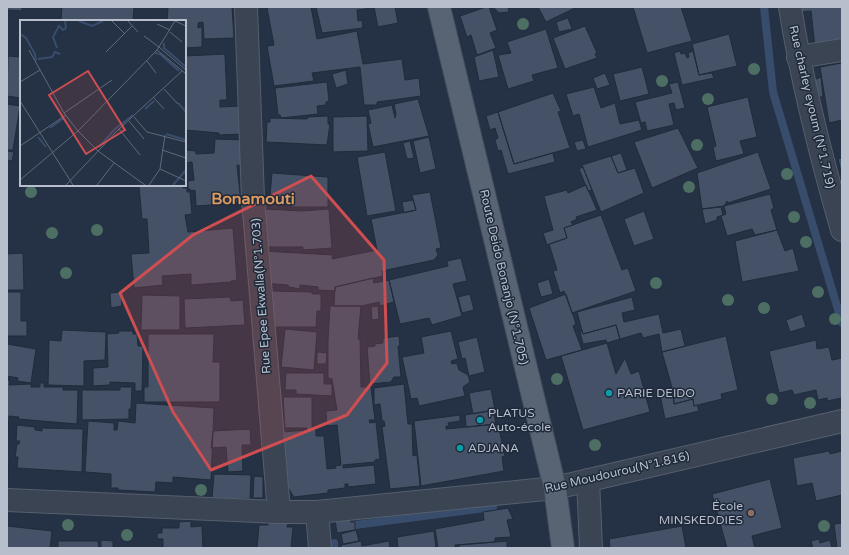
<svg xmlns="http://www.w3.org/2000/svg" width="849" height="555" font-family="'Varela Round',sans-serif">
	<rect width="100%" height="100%" fill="#253144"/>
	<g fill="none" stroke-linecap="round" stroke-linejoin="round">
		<!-- stream -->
		<path stroke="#384c6c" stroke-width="8" d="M764,7L773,92L842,323
			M355,525L493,507
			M334,543V548"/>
	</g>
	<!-- building -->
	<path fill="#445166" stroke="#202b3b" d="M7,7H22V11L7,10V16Z
		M62,7H134L133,21H61Z
		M168,7H232L234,38L204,39L203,22L198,23V28L202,27V47L185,48V21H167Z
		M272,7H311L317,39L357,31L363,64L402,59L405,80L419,78L421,96L377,102V105H364L360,67L312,73L314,81L274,86L267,46L274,45L267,8Z
		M316,7H365L366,9L357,10L358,21L362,20L363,28L322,33Z
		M374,7H395L398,23L378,27Z
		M486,7H489L497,30L490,33L496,48L477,55L471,35L467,37L460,16Z
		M493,7H508L509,12L499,13Z
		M538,7H577L546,22Z
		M633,7H681L692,41L647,53Z
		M800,7H842V45L815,48L811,11L801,12Z
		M568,18L572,29L559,32L556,22Z
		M585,26L597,53L595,54L597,58L565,69L553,38Z
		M546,29L558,68L532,75L534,81L508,89L498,55L511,53L507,42Z
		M729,34L737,66L699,75L692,44Z
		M493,50L499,77L479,81L474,57Z
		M680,51L681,54L685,53L687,58L689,57L688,53L693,51L699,75L712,73L714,78L682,85L674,53Z
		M225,54L227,100H220V107L241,106L242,134L219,135V133L185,130V56Z
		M8,56L21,57V98L7,96Z
		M842,63V120L829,123L820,67Z
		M642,67L649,94L620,101L613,74Z
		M346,70L348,84L336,88L332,74Z
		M605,73L610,85L597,89L593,78Z
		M821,77L823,97H819L814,80Z
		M327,82L329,101L326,102V105L317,106L318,114L281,118L280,115H278L275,88Z
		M678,82L685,108L676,110L674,103L669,104L674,125L647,131L645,122L641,123L635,102L672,93L669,84Z
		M594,87L601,108L615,103L620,124L639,120L642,130L588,147L579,114L573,116L566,94Z
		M553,93L561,111L558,112L570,148L514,164L498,112Z
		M748,97L757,137L740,141L744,154L716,161L713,147L716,146L707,107Z
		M418,99L429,136L373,147L368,124L371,123L368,110L392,105L395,118L396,114L394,104Z
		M7,104L20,106L13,150H7Z
		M498,112L514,164L553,153L555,162L508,174L501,150L498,151L495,140L498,138L495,128L490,130L486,116Z
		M328,116V124H330L327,145L266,142L267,122H270V118L307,119L308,117Z
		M367,116L368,151L333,152V117Z
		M678,128L698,168L652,188L634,142Z
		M429,137L436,169L420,173L413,141Z
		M215,139L244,140L243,166L237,165L241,203L196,206L195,190L191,191L190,189H188V181L194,180L192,162L185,163V150L196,151V154L214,153Z
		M583,140L586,149L577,151L574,142Z
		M410,141L414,158L407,159L403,143Z
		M7,151L14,152L12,161L7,160Z
		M385,152L396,211L367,216L357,157Z
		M758,152L771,189L728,203L727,201L724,206L702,209L697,173Z
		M621,153L627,170L618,173L611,156Z
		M611,156L618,173L635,168L644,193L601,212L582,165Z
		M842,158V176L838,159Z
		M583,167L592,190L588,191L579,169Z
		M272,173L328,177V207H291V199L270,196Z
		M143,185H183V188H187V192H190L192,214L185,215L188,232L233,228L237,280L231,281V282L191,285V274L162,276L163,285L134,288L131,254L149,253L147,219H142L139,186Z
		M586,185L597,210L576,217L577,219L571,222L573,225L564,228L567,238L547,245L543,233L553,230L544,196L567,190L568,193Z
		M430,192L441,248L436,249L438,255L434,260L382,271L383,276L335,287V291L318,290V287L300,285V289L289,287L288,285L263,283V251L333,255L332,259L377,250L371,219L416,210L412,195Z
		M770,194L774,208L771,210L777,230L755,235L752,229L727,236L721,216L726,214L724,206Z
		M413,200L416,210L404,213L402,202Z
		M721,207L723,215L717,217V220L705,224L702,209Z
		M265,209L302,211L329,209L332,248L303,250V247H263Z
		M644,211L654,239L634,246L624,219Z
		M601,215L622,270L628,268L636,291L572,313L564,291L560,293L553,271L557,270L549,244L567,238L564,228Z
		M777,230L785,251L793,248L799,271L742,282L735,241Z
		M23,253L24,290H7V254Z
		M461,258L467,281L453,284L462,316L432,325L429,318L400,324L389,280L448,266L447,261Z
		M373,278L374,283L389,280L394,302L380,306L379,302L361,306H334L335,287Z
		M549,279L553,294L541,297L537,283Z
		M269,291L312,292V294H321V311H317L316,327H269Z
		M7,292H21V321H27V336H7Z
		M121,292L122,306L111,308L110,293Z
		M470,294L474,310L462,313L458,297Z
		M566,294L576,324L573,326L582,350L546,360L529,308Z
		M142,295L180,296V330H141Z
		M230,297L231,301L243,300L245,325L185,328L184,299Z
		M632,297L635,310L622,313L624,322L659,314L663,333L681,329L685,346L662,352L659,334L643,338L641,333L620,339L616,325L583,334L577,312Z
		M330,306H361L358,339H360L361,387H371L375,420H369L370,423L376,422L380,459L375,460V462L343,465V468L374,465L376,484L348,487V484H345V488L328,490V493L294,497L287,486L283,432L307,430V428H285L283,397H312V429H316V436H324L327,469L336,468L335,466L341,465L337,425L327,426L326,411L337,410L332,379L328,378V340Z
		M378,306L379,319L372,320L371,307Z
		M802,314L806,327L790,332L786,320Z
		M616,325L620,339L607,343L606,340L583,344L580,332L582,331L583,334Z
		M285,329L317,332L314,370L281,367Z
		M62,330L106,332L105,360L84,361V386L48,385L49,340L61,341Z
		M118,331H133V334H137L138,346H143L142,391H135V383L110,382V385L93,386V368L108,367L107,334L119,333Z
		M451,331L458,359L451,361L452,364L457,363L459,370L468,375L470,382L463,387L465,396L419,406L417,398L411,399L402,357L424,353L421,337Z
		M148,334H214L213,362H220V402H144V387H148Z
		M399,336L400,346H398L401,377H394L391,382L370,384L367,347L375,346V344L383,343V338Z
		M726,336L738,390L721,394L722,399L694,406L693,399L674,404L673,391L662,352Z
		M477,337L485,372L469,376L465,358L462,359L458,342Z
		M816,340L817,349L829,347L832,360L842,358V398L827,401V398L818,400L816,390L794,395L792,390L779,393L769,351Z
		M607,343L616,374L625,358L631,374L639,371L650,412L583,430L561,356Z
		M7,344L36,349L31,383L17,381L18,378L7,376Z
		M317,352L327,353L326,364H317Z
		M286,373H324V384H332V396L296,394V390H285Z
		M7,380L10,381L9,385L31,384V387H40V383H44V387H63V390H78L77,424L18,419L19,417L9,416L7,450Z
		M404,384L408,424H412L413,456L417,455L420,486L390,489L382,427L385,426L384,421H382L380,404L374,405V388Z
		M120,387H132L131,409H129V419L82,420V390H120Z
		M491,389L495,410L473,414L469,393Z
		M673,391L674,404L693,399L694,406L697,405L699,411L665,419L660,395Z
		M136,403L214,408L211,480L173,477V483L156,482L155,492L118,490V488H111V474L85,472L88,421L114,423V430H117L118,421L135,423Z
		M493,410L496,424L466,427L465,415Z
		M460,415V421L448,423L449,426H446V429L498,424L505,456L502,457L504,471L421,486L414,421Z
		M17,425L35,427V430L42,431V428L83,429L82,472L17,468L18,457H15L17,444H19L20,441H16Z
		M250,429L251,445H242L243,471L228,472L226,447L211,448L213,431Z
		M829,451L830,454L842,451V495L816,501L812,483L797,486L793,458Z
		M7,456L9,457L8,480H7Z
		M214,474L251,475L250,499H212Z
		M254,476L263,477V498H253Z
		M770,479L782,528L752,536L755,548H727L712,494Z
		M508,508L513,519L507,520L511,537L495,538V542L455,545V548H438L435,529L484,520L483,512Z
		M351,517V522H355V530L337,533L335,520Z
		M191,521V527L202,526L203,548H163V539H157V533H162V528H179V522Z
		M269,522L288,523L287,527H293L291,548H257L259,525H268Z
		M842,523V548H837L834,524Z
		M7,526L52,531L50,548H7Z
		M682,526L686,548H610L609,539Z
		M356,530L359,541L343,544L341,534Z
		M434,531L436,548H398L397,537Z
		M819,539L820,543L830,540L832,548H813L811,541Z
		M101,540L113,541V548H101Z
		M58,541H98L99,548H58Z
		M361,541L362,546L389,541L390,548H342L341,545Z
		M507,541V548H459V545Z"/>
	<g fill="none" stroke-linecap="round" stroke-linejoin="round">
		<!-- minor casing -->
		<g stroke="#555f6e" stroke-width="24">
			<path id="minor" d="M246,7L253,199L279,512
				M790,7C802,83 821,157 842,230
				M798,57L842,50
				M588,480L591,548
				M7,500L279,512H317L555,488L842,421
				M317,512L320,548"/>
		</g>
		<!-- major casing -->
		<g stroke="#434d5d" stroke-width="24">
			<path id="major" d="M439,7L555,488L563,548"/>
		</g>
		<!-- minor -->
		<use href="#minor" stroke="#3a4453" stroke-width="22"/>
		<!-- major -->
		<use href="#major" stroke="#586373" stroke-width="22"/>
	</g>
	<!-- trees -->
	<g fill="#4d6e62">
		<circle cx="523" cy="24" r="6"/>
		<circle cx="754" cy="69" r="6"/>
		<circle cx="662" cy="81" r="6"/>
		<circle cx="708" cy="99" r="6"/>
		<circle cx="697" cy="145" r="6"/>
		<circle cx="787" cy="174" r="6"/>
		<circle cx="689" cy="187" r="6"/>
		<circle cx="31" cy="192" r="6"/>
		<circle cx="794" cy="217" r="6"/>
		<circle cx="97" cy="230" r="6"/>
		<circle cx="52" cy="233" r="6"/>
		<circle cx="806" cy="242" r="6"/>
		<circle cx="66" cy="273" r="6"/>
		<circle cx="656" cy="283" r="6"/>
		<circle cx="818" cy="292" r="6"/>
		<circle cx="728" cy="300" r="6"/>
		<circle cx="764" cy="308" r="6"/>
		<circle cx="835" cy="319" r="6"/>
		<circle cx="557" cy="379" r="6"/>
		<circle cx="772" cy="399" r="6"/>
		<circle cx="810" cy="403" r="6"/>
		<circle cx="595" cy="445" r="6"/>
		<circle cx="201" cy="490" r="6"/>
		<circle cx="68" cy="525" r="6"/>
		<circle cx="824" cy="526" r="6"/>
		<circle cx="127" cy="535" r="6"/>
	</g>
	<!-- marked area -->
	<path fill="#ce4e51" fill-opacity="0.2" stroke="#ce4e51" stroke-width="3" stroke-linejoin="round" d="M311,176L384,260L387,363L347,415L211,470L173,412L120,293L193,235Z"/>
	<!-- markers -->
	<g fill="#0f9aa8" stroke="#1e2939" stroke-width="1.5">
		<circle cx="609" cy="393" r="4"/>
		<circle cx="480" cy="420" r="4"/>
		<circle cx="460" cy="448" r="4"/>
	</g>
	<circle fill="#8d6e63" stroke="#1e2939" stroke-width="1.5" cx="751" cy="513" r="4"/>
	<g text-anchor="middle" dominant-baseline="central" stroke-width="3" stroke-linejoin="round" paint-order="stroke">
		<!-- street labels -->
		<g font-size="12" fill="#b7bfcd" stroke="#1e2939">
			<text transform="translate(812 107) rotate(77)">Rue charley eyoum (N°1.719)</text>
			<text transform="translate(504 277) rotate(77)">Route Deido Bonanjo (N°1.705)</text>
			<text transform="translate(261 296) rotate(-94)">Rue Epee Ekwalla(N°1.703)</text>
			<text transform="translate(617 472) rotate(-13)">Rue Moudourou(N°1.816)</text>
		</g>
		<!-- poi labels -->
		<g font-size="12" fill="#b7bfcd" stroke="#1e2939" text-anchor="start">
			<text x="617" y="393">PARIE DEIDO</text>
			<text x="488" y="413">PLATUS<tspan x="488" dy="14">Auto-école</tspan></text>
			<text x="468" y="448">ADJANA</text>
			<text x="743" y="506" text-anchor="end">École<tspan x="743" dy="14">MINSKEDDIES</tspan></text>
		</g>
		<!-- district labels -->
		<g font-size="16" font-weight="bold" fill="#dd9b62" stroke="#1e2939">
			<text x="253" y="199">Bonamouti</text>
		</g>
	</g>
	<!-- overview -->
	<g transform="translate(20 20)">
		<rect width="166" height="166" fill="#253144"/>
		<path fill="none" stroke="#384c6c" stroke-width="2" d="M59,1L72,6L83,1M0,14L6,18L15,34L16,41M144,23V28L166,47M37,28L33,17L39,6L43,10L46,8L45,1M135,33L140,34L159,51M18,39L32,37L35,32L40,34M158,83L166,92M125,89L134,81M30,108L44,98M146,114L166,120M18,117L26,127M79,127L95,109L113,95M153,165L166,150"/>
		<path fill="none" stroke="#5f6a7b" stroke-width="1" d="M92,1L105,14M108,1L118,12M155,1L166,6M137,4L150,10M150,12L162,22M124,16L139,27M139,27L166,50M9,30L44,93L58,111L78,131L125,165M137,30L166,54M86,32L112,6M127,41L136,53M0,62L20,50M144,69L158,84M134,78L144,89M0,81L53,165M44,93L92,60M114,97L127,112L166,122M109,101L124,119M99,109L120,135M0,126L46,95M142,130L166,138M140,149L145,115M140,149L166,161M0,160L58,111L137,30L155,1M46,165L99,109L162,51M77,165L94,143M129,165L140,149"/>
		<path fill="#ce4e51" fill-opacity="0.15" stroke="#ce4e51" stroke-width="2" d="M68,51L105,110L66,134L29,75Z"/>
		<rect width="166" height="166" fill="none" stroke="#b7bfcd" stroke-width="2"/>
	</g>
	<!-- border -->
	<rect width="849" height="555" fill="none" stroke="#b7bfcd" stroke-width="16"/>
</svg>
